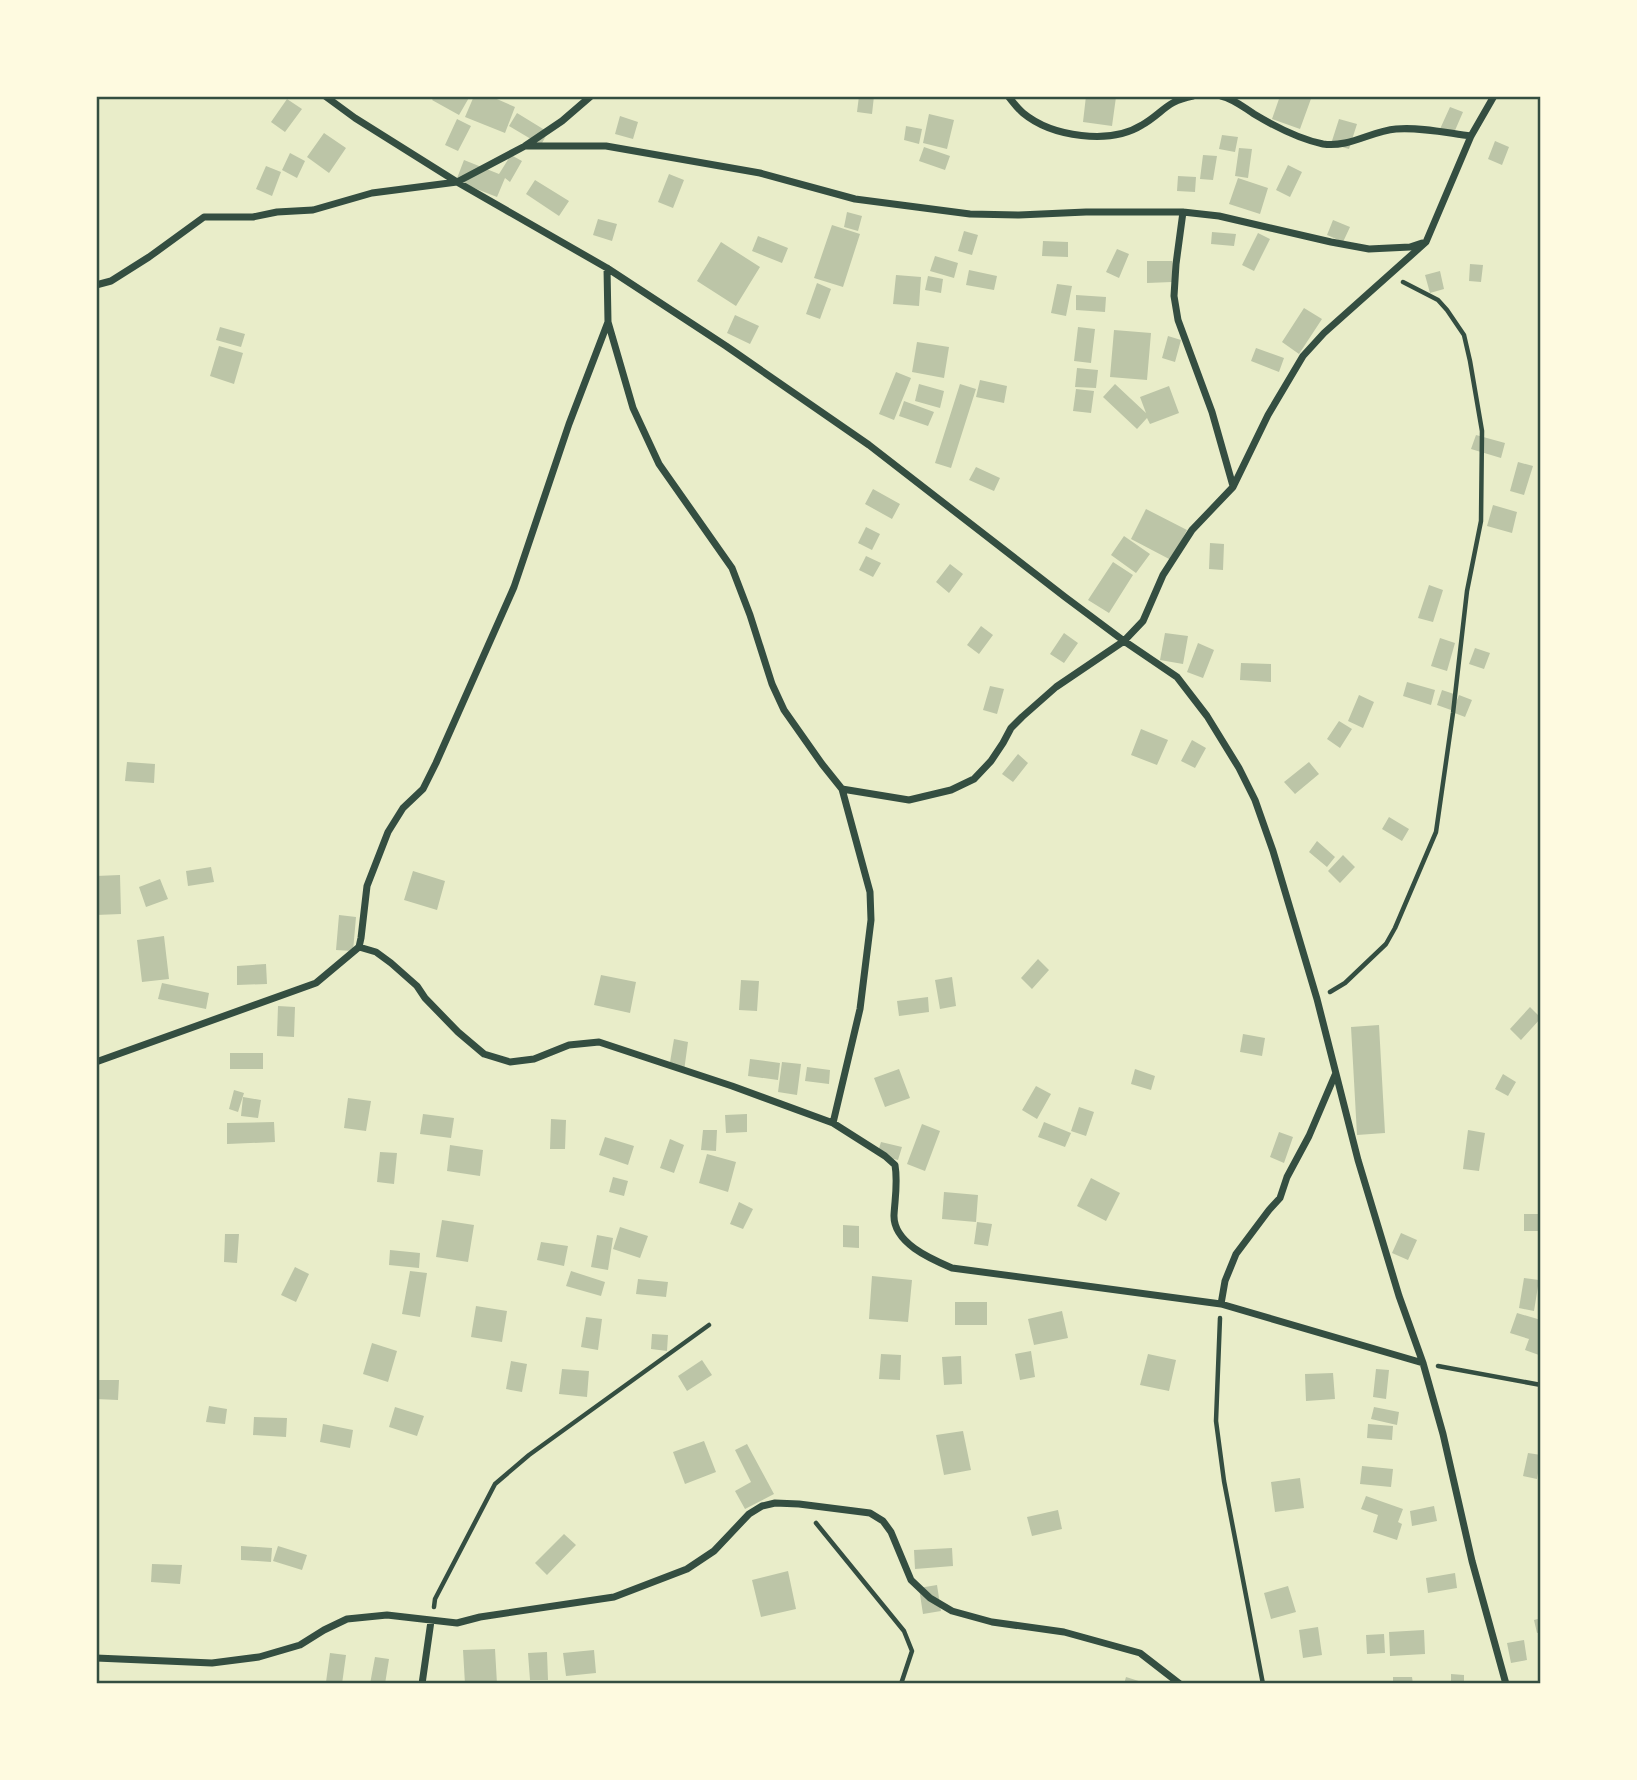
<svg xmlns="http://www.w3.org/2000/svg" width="1637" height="1780" font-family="'Nunito Sans',sans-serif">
	<rect width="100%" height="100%" fill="#e9edc9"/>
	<!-- building -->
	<path fill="#bcc5a7" d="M435,96H470L459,115L432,100Z
		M474,96H490L515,107L505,133L465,117Z
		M859,96H874L872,114L857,112Z
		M1086,96L1116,97L1112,126L1083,122Z
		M1280,96H1312L1300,129L1272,119Z
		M287,99L302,109L285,132L271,122Z
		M1450,107L1463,112L1453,135L1440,129Z
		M517,113L548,132L541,145L509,126Z
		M929,114L954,120L947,149L923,143Z
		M620,116L638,122L633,139L615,134Z
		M457,119L471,126L458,151L445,145Z
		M1339,119L1357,124L1349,149L1331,144Z
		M906,126L922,129L919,144L904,140Z
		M324,133L346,148L329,173L307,157Z
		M1222,135L1238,137L1235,152L1219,149Z
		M1495,141L1509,147L1502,165L1488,159Z
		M924,147L950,156L945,170L919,161Z
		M1239,148L1252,149L1248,178L1235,176Z
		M290,153L305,161L297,178L282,170Z
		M511,155L522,161L510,182L505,178L497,197L456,181L464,160L499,174Z
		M1203,155L1217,156L1213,180L1200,179Z
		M1288,165L1302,172L1290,197L1276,190Z
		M266,166L281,172L272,196L256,189Z
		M669,174L684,180L673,208L658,202Z
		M1178,176L1196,177L1195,192L1177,191Z
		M1238,178L1268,188L1260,214L1229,204Z
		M535,180L569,201L559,216L526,194Z
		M847,212L862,216L858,231L844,227Z
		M598,219L617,224L612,241L593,235Z
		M1333,220L1350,227L1343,242L1327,235Z
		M832,225L860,234L843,287L814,278Z
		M964,231L978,235L972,255L958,251Z
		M1212,232L1236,234L1234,246L1211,244Z
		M1258,233L1270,239L1254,271L1242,265Z
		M758,236L788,248L782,263L752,251Z
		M1043,241L1068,242V257L1042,256Z
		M721,242L760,267L736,306L697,281Z
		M1117,249L1129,254L1119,278L1106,272Z
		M935,256L958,263L954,278L930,271Z
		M1147,261H1172V282L1147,283Z
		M1470,264L1483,265L1481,282L1469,281Z
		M969,270L997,276L994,290L966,285Z
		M1440,271L1444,289L1430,293L1425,275Z
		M896,275L921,277L919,306L893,304Z
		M928,276L943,279L941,293L925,290Z
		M817,283L831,289L820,319L806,314Z
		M1057,284L1072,286L1066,316L1051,313Z
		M1076,295L1106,297L1105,312L1076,310Z
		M1304,308L1322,319L1299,354L1282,342Z
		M735,315L759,326L750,344L727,333Z
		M220,327L245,334L241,347L216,340Z
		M1078,327L1095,329L1091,363L1074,361Z
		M1114,330L1151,333L1147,380L1110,377Z
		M1168,336L1181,340L1175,362L1162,358Z
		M917,342L949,347L944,378L912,372Z
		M219,346L243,353L234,384L210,376Z
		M1256,348L1284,358L1279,372L1251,361Z
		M1077,368L1098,370L1096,388L1075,387Z
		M896,372L911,378L894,420L879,414Z
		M980,380L1007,386L1004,403L976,397Z
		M919,384L944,391L940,408L915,401Z
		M960,384L976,389L951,468L935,463Z
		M1115,384L1146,413L1140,397L1169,386L1179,413L1150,424L1147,418L1137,429L1103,397Z
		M1076,389L1094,391L1091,413L1073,411Z
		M904,401L934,412L928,426L899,416Z
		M1476,435L1505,443L1501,458L1471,449Z
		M1518,462L1533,466L1524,495L1510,491Z
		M976,467L1000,478L994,491L969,480Z
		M873,489L900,504L892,519L865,504Z
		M1493,505L1517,512L1512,533L1487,526Z
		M1146,509L1187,530L1171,560L1131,539Z
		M866,527L880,534L872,550L858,543Z
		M1124,536L1150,554L1136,573L1111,555Z
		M1210,543L1224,544L1223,570L1209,569Z
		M866,556L881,563L873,577L859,570Z
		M1113,562L1133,575L1109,613L1088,600Z
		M950,564L963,574L949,593L936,582Z
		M1429,585L1443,590L1433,622L1418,618Z
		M981,626L993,635L979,654L967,645Z
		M1064,633L1078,643L1064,663L1050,654Z
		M1165,633L1188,636L1183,664L1160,660Z
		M1440,638L1455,643L1447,671L1431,666Z
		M1198,643L1214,650L1203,678L1187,672Z
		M1475,648L1490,653L1484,669L1469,664Z
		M1241,663L1271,664V682L1240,680Z
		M1407,682L1435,690L1431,705L1403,696Z
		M990,686L1004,689L997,714L983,710Z
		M1442,690L1457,695L1451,710L1437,705Z
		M1359,695L1374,702L1363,728L1348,721Z
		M1459,695L1472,700L1465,717L1452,712Z
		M1339,721L1352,729L1340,748L1327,739Z
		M1141,729L1168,740L1157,765L1131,755Z
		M1192,740L1206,748L1195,768L1181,761Z
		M1018,754L1028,763L1013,782L1002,774Z
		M127,762L155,764L154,783L125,781Z
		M1309,762L1319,774L1295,794L1284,782Z
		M1389,817L1409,829L1402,841L1382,829Z
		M1317,841L1335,857L1327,867L1309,852Z
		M1343,855L1355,867L1340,883L1328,871Z
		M211,867L214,882L188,886L186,871Z
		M413,871L445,881L437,910L404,900Z
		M120,875L121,914L96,915V876Z
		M160,879L168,899L146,907L139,887Z
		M339,915L356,917L353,951L336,950Z
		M164,936L169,979L142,982L137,940Z
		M1038,959L1049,970L1032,989L1021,978Z
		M266,964L267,984L237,985V966Z
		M601,975L636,982L630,1013L594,1005Z
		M952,977L956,1006L940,1009L935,980Z
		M741,980L759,981L757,1011L739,1010Z
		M162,983L209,993L206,1009L158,999Z
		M928,997L929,1012L899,1016L897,1001Z
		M278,1006L295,1007L294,1037L277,1036Z
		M1530,1007L1541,1018L1521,1040L1510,1029Z
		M1379,1025L1385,1133L1357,1135L1351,1027Z
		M1243,1034L1265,1038L1262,1056L1240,1052Z
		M674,1039L688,1042L684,1071L669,1068Z
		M230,1053H263V1069H230Z
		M750,1059L780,1063L778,1080L748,1076Z
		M782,1062L801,1064L797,1095L778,1092Z
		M807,1067L830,1070L829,1084L805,1081Z
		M899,1069L910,1098L885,1107L874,1078Z
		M1135,1069L1155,1076L1151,1090L1131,1084Z
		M1503,1074L1516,1082L1508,1096L1495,1089Z
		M1036,1086L1051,1094L1037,1119L1022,1110Z
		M234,1090L244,1093L238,1112L229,1109Z
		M243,1097L261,1100L258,1118L241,1116Z
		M348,1098L371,1101L366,1131L344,1128Z
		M1079,1107L1094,1112L1086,1136L1071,1131Z
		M423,1114L454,1118L451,1138L420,1134Z
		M747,1114V1132L726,1133L725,1115Z
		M551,1119L566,1120L565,1149H550Z
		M274,1122L275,1142L227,1144V1123Z
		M1044,1122L1071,1133L1065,1147L1038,1137Z
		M922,1124L940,1131L925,1171L907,1164Z
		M703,1130H717L716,1151L701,1150Z
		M1468,1130L1485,1133L1479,1171L1463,1169Z
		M1279,1132L1293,1137L1284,1163L1270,1157Z
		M605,1137L634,1146L628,1165L599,1155Z
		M670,1139L684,1145L674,1173L660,1168Z
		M881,1142L902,1147L898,1160L877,1155Z
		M450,1145L483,1150L480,1176L447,1171Z
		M380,1152L397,1153L394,1184L377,1182Z
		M707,1154L736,1162L728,1192L699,1183Z
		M613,1177L628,1181L624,1196L609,1192Z
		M1091,1178L1120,1193L1106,1221L1077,1206Z
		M944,1192L978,1195L976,1222L942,1219Z
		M739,1202L753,1209L743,1229L730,1224Z
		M1524,1214H1541V1231H1524Z
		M442,1220L474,1225L468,1262L436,1257Z
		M977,1222L992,1224L988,1246L974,1244Z
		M843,1225L859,1226V1248L843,1247Z
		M620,1227L648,1236L640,1258L613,1249Z
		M1401,1233L1417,1240L1408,1260L1392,1253Z
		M225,1234H239L237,1263L224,1262Z
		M597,1235L613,1238L608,1270L591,1267Z
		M541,1242L568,1246L564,1266L537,1260Z
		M390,1250L420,1253L419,1268L389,1265Z
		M295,1267L309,1274L296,1302L281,1295Z
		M410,1271L427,1273L420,1317L402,1314Z
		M571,1271L605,1282L601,1296L566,1286Z
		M872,1276L912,1280L908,1322L869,1319Z
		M1524,1278L1539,1280L1534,1311L1519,1308Z
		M638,1279L668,1282L666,1297L636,1294Z
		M955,1302H987V1325H955Z
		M476,1306L507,1311L502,1342L471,1337Z
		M1062,1311L1068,1338L1034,1345L1028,1319Z
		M1517,1313L1541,1320V1349L1539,1355L1525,1350L1529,1339L1510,1333Z
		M586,1317L602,1319L598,1350L581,1347Z
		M652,1334L668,1335L667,1351L651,1349Z
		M372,1343L397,1351L388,1382L363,1374Z
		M1031,1351L1035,1377L1020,1380L1015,1354Z
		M881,1354L901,1355L900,1380L879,1379Z
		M1148,1354L1176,1360L1169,1391L1140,1385Z
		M961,1356L962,1384L944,1385L942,1357Z
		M702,1360L712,1375L687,1391L678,1376Z
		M511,1361L527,1364L522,1392L506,1389Z
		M562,1369L589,1371L587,1397L559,1394Z
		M1376,1369L1389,1370L1386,1399L1373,1397Z
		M1333,1373L1335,1399L1306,1401L1305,1374Z
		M96,1380H119L118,1400L96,1399Z
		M209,1406L227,1409L225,1424L206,1422Z
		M395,1407L424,1416L417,1436L389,1427Z
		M1374,1407L1399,1412L1397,1425L1371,1419Z
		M254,1417L287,1418L286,1437L253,1435Z
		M323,1424L353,1430L350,1448L320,1442Z
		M1368,1424L1393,1426L1392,1440L1367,1438Z
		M963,1431L971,1470L944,1475L936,1435Z
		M704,1441L716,1472L685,1484L673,1452Z
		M747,1444L774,1494L745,1509L735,1491L751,1482L735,1450Z
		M1528,1453L1541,1455L1537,1479L1523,1476Z
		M1362,1466L1393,1469L1391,1487L1360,1484Z
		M1300,1478L1304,1508L1275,1512L1271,1482Z
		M1366,1496L1403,1509L1398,1522L1402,1524L1397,1540L1373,1532L1378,1515L1361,1509Z
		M1434,1506L1437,1521L1412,1526L1410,1511Z
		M1058,1510L1062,1529L1032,1536L1027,1517Z
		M564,1534L576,1545L547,1575L535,1563Z
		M241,1546L272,1548L271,1562L241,1560Z
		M278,1546L307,1555L302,1570L273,1561Z
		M952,1548L953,1566L915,1569L914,1550Z
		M152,1564L182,1565L180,1584L151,1582Z
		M788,1571L796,1609L761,1617L752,1580Z
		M1455,1573L1457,1588L1428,1593L1426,1578Z
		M937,1585L941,1611L923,1614L919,1588Z
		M1288,1586L1296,1612L1271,1619L1264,1593Z
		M1541,1618V1632L1537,1633L1534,1620Z
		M1318,1627L1322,1655L1303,1658L1299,1630Z
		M1424,1630L1425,1654L1390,1656L1389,1632Z
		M1384,1634L1385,1653L1367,1654L1366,1635Z
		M1524,1640L1527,1660L1511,1663L1507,1643Z
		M495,1649L497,1684H465L463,1650Z
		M594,1650L596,1673L566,1676L563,1653Z
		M547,1652L548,1680H530L528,1653Z
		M330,1653L346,1655L342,1684L326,1682Z
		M375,1657L389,1659L385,1684H370Z
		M1451,1674L1464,1675V1684H1451Z
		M1126,1677L1145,1683V1684H1124Z
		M1393,1677H1412L1413,1684H1393Z"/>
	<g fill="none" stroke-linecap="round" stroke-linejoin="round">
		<!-- path -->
		<path stroke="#344e41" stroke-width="4.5" d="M1330,992L1345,983L1386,944L1395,928L1436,832L1453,713L1467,591L1481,521L1482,431L1470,361L1464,335L1447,310L1438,300L1403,282
			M1220,1318L1216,1421L1224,1481L1263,1684
			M1438,1366L1541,1385
			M816,1523L904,1631L912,1651L901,1684
			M434,1607L435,1599L495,1484L529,1455L709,1325"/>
		<!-- minor -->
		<path stroke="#344e41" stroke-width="7" d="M325,96L355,118L457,182L607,268L726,346L869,445L1065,597L1124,641L1177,677L1207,716L1239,768L1255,800L1273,851L1317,999L1358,1160L1399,1296L1423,1363L1443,1434L1472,1561L1506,1684
			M1008,96C1013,102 1017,108 1023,113C1052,137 1110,145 1142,125C1163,113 1166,101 1193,96
			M1221,96C1234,99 1243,107 1254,114C1274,126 1299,139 1323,144C1349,148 1371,131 1396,129C1421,127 1447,133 1471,136
			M525,146H606L760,173L855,199L970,214L1019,215L1086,212H1183L1219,216L1331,242L1369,249L1410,247L1422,243
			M1183,212L1176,264L1174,296L1178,320L1212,412L1233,486
			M607,268L608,322L633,408L659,464L732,568L750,615L772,684L784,710L822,764L842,789L870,892L871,920L860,1009L833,1123
			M96,285L111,281L149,257L204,217H253L277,212L313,210L372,193L457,182L525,146L562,121L591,96
			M842,789L909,800L951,790L974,779L991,761L1003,743L1011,728L1022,717L1056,687L1124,641L1143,621L1163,575L1192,530L1233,487L1268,415L1303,356L1324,333L1426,242L1471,136L1494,96
			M359,947L376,952L391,963L417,986L425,998L458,1032L484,1054L510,1062L534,1059L569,1045L599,1042L732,1086L833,1123L885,1156L895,1165C898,1182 895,1198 894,1215C893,1243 931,1259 952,1268L1221,1304L1423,1363
			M96,1062L316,983L359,947L361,938L367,886L388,832L403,808L423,789L436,763L514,587L569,424L608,322
			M1221,1304L1225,1281L1236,1254L1269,1210L1280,1198L1287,1177L1309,1136L1335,1075
			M96,1658L212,1663L259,1657L300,1645L324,1630L347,1619L387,1615L457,1623L480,1617L614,1597L687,1569L714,1551L749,1514L762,1506L775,1503L799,1504L870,1513L883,1521L891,1532L911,1580L930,1598L952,1611L992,1622L1064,1632L1140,1653L1180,1684
			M422,1684L431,1621"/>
	</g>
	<!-- border -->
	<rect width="1637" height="1780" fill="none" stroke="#fefae0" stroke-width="196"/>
	<rect x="98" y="98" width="1441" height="1584" fill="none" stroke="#344e41" stroke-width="2.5"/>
</svg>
